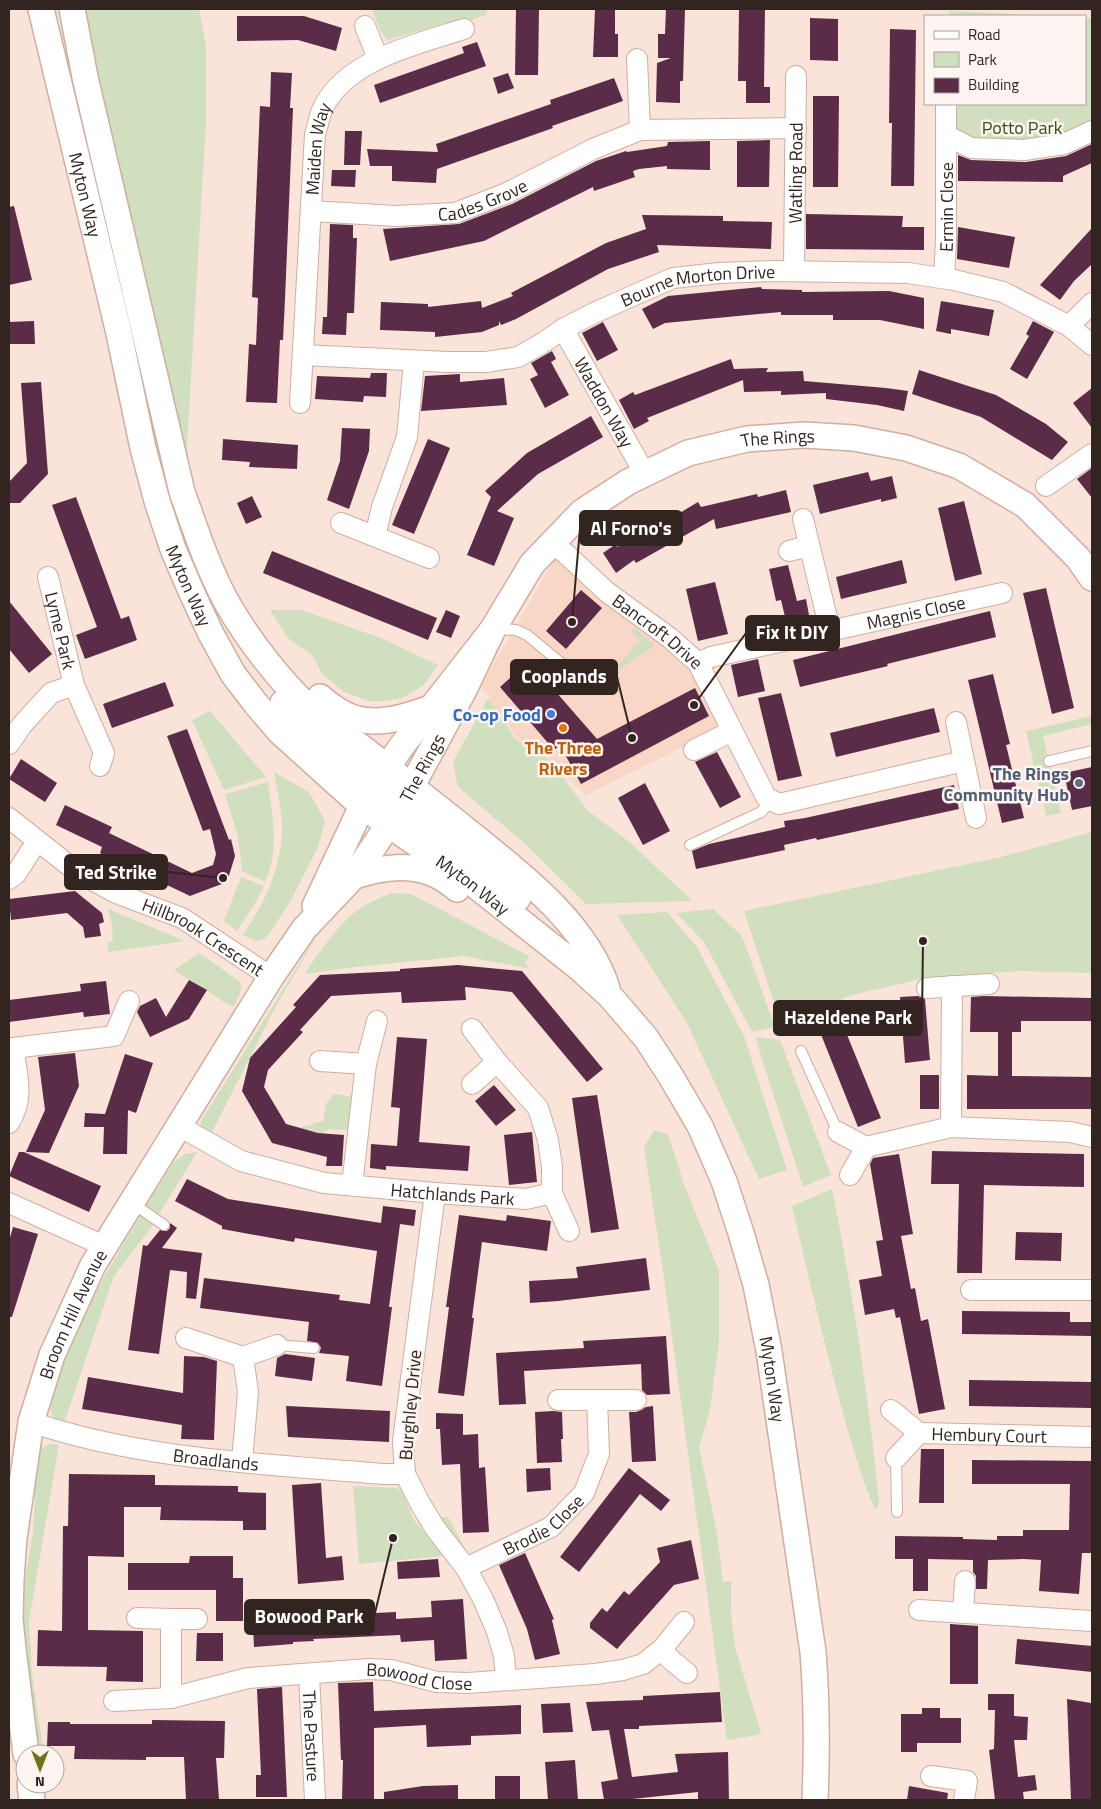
<svg xmlns="http://www.w3.org/2000/svg" width="1101" height="1809" font-family="'Titillium Web',sans-serif">
	<rect width="100%" height="100%" fill="#fae4da"/>
	<!-- built -->
	<path fill="#f9d7c7" d="M557,555L695,670L722,728L586,795L559,769L516,737L481,686Z"/>
	<!-- green -->
	<path fill="#d0dfbd" d="M80,9H199L206,46V121L187,447L190,483Z
		M372,9H487L486,15L456,25L453,21L387,40L379,28Z
		M949,11L1054,16H949Z
		M1085,18H1092V131L1024,150L946,135L947,104H1085Z
		M270,610H301L381,638L438,665L423,686L402,698L386,701H369L344,692L322,674L313,656L288,638Z
		M635,628L655,646L608,676L640,641L631,631Z
		M488,698L499,712L514,738L547,759L565,780L587,810L628,841L693,901L586,904L522,841L458,787L453,762Z
		M210,711L266,777L224,790L192,720Z
		M1092,716V724L1043,736L1061,813L1046,816L1026,731Z
		M274,772L309,792L325,821L318,847L291,900L269,934L264,939L256,941L243,935C263,905 280,871 282,834C283,814 277,792 274,772Z
		M268,782C272,815 280,850 265,882L242,871L238,837L225,794Z
		M1092,832V973L1021,971L925,978L852,995L781,1024L744,911L1001,857Z
		M241,877L264,886L257,900L237,931L224,921Z
		M392,893L411,894L529,956L525,963L531,969L464,956L355,967L305,974C311,963 318,954 325,945C346,917 359,905 392,893Z
		M108,909L185,941L108,952V942L113,941L112,925Z
		M713,909L742,936L775,1027L752,1032L704,942L676,913Z
		M667,912L697,947L744,1036L787,1170L759,1179L687,1023L617,915Z
		M319,932L275,1008L209,1138L201,1129V1121Z
		M199,953L239,981L242,988L234,1007L227,1004L174,970Z
		M755,1037L780,1040L831,1175L803,1187Z
		M334,1094L353,1097L349,1130L329,1129L321,1133L298,1128L323,1121L326,1104Z
		M654,1130L668,1134L685,1187L719,1271V1341L710,1410L699,1447L717,1533L723,1582H731V1614L735,1647L761,1733L752,1736L727,1740L663,1271L644,1147Z
		M197,1152L150,1229L114,1276L64,1423L54,1419L49,1404L69,1345L103,1279L143,1211L174,1162L185,1154Z
		M832,1189C853,1294 869,1398 879,1504L875,1510C858,1470 847,1428 836,1387C820,1327 806,1266 792,1206Z
		M50,1444L59,1445L29,1621L32,1673L44,1754H35L21,1604L33,1532L35,1492L34,1462L37,1450Z
		M353,1486L396,1488L401,1490L414,1520L444,1556L359,1564Z
		M448,1517L468,1554L459,1549L435,1518Z"/>
	<!-- building -->
	<path fill="#5a2c47" d="M516,9H539L538,75H515Z
		M595,9H615V34H618V57H593Z
		M666,9H685L683,81H680V103L656,102L657,63L671,58H658V34H665Z
		M739,9H765L764,87H770V103H746V81H738Z
		M237,16H304L342,28L336,51L298,40L237,41Z
		M810,18L838,19V61L810,60Z
		M890,29L916,30L914,186H891L892,123H889Z
		M477,42L486,66L380,103L374,85L464,53L462,47Z
		M271,72L292,73L290,108H293L285,299L283,340H280L277,403L246,402L249,344L256,345L258,298L252,297L260,106L270,107Z
		M508,73L514,88L498,94L493,78Z
		M614,78L623,101L552,126L553,128L437,169L436,183L392,181V166H370L367,149L438,152L436,144L551,104L550,100Z
		M813,96H839L838,187H813Z
		M345,131H362L360,165H344Z
		M770,140L769,187H737V141Z
		M710,141V170L667,169V166L639,169L633,171L635,177L594,191L593,187L484,241L390,261L383,229L459,224L512,204L596,161L626,151L627,152L667,146L668,142Z
		M1092,144V163L1063,176V182L958,181V155L971,160L1026,162L1066,156Z
		M332,170H356L355,187L331,186Z
		M14,206L32,280L9,285V207Z
		M806,214L903,216L902,227H924V250L806,249Z
		M642,215L723,216V221L772,222L771,249L657,245L659,252L608,269L516,319L501,325L499,321V325L482,332L435,337V332L380,330L381,302L428,304V307L481,301L482,308L513,296L511,293L606,243L646,229Z
		M330,224L353,225V238H357L354,313H347L346,335L322,334L323,317H327Z
		M958,227L1015,237L1009,268L957,259Z
		M1092,228V264L1074,281L1060,300L1040,285Z
		M761,287L762,289L802,290V292L889,291L924,298V329L880,320H833V315H781V312L665,323L653,329L642,309L668,296Z
		M941,301L994,310L989,336L951,329V334L936,331Z
		M34,321L35,344H9V322Z
		M1033,321L1054,332L1027,379L1010,369L1029,336L1026,334Z
		M603,322L618,350L597,361L582,333Z
		M552,351L556,359L551,362L569,395L545,408L530,379L538,375L531,363Z
		M731,359L734,369L768,368L766,372L803,371L804,381L886,388L908,391L904,411L877,405L826,399V393L781,395V391L744,392L743,380L647,418L649,421L634,429L619,400L633,392L635,395Z
		M919,370L996,395L1046,424L1068,442L1052,460L981,417L912,394Z
		M371,373H387L386,397L364,396L363,402L315,399L317,376L370,378Z
		M460,374V382L504,378L507,405L421,411L425,376Z
		M41,382L48,474L20,503H9V482L27,463L21,383Z
		M1092,388V428L1073,403Z
		M591,416L603,437L538,474L497,511L514,518L494,566L467,555L491,497L485,491L527,453Z
		M342,428L370,429L369,451L349,509L327,500L340,461Z
		M223,439L298,445L297,469L249,467L250,462L222,460Z
		M428,439L450,448L414,534L392,525Z
		M1092,468V498L1077,479Z
		M868,472L871,481L892,476L897,498L881,502V499L820,514L813,485Z
		M786,490L791,512L716,529L714,519L636,563L634,560L616,573L603,553L616,544L617,547L653,526L651,522L670,511L673,517L698,502L701,507L757,494L758,497Z
		M252,496L262,517L246,524L237,503Z
		M76,497L121,619L129,616L137,640L85,659L76,635L97,627L52,505Z
		M964,501L982,574L955,581L938,508Z
		M272,551L437,618L428,640L263,573Z
		M902,560L907,583L841,599L836,577Z
		M788,565L797,601L806,599L809,615L786,621L781,600L776,601L769,569Z
		M715,582L728,634L698,641L686,589Z
		M1046,588L1074,708L1052,714L1023,593Z
		M581,590L602,608L566,649L546,631Z
		M9,601L52,654L29,673L9,649Z
		M446,610L460,616L451,638L436,632Z
		M990,611L996,637L887,664L888,666L800,687L793,660Z
		M758,659L765,691L738,697L731,665Z
		M529,661L597,739L695,688L709,716L581,784L560,745L554,750L500,687Z
		M993,674L1010,744L1006,745L1024,818L1002,823L968,680Z
		M165,682L174,706L112,728L103,704Z
		M781,693L802,776L778,781L758,698Z
		M934,708L940,732L836,757L830,733Z
		M187,729L229,840L231,839L235,856L227,882L190,896L100,853L102,847L56,825L65,805L112,827L109,833L192,873L213,865L216,854L210,829L203,831L167,736Z
		M717,752L741,797L720,808L695,762Z
		M21,759L57,783L45,802L9,779Z
		M1092,767V806L1072,810L1064,773Z
		M645,783L670,831L643,845L618,798Z
		M954,785L959,809L817,840L816,838L784,845L785,850L696,869L692,851L709,844L785,827L784,821L805,818Z
		M75,891L102,913L104,922L99,924L101,936L85,938L83,927L67,913L11,920L9,899Z
		M458,965L522,971L603,1069L587,1082L512,992L465,987L466,1000L402,1003L401,992L331,996L300,1030L303,1032L268,1070L264,1087L286,1124L318,1133L344,1135L342,1166H326L327,1157L272,1143L242,1091L250,1058L296,1007L293,1005L320,975L400,971V969Z
		M189,980L207,990L189,1019L150,1037L137,1012L140,1006L156,998L166,1017Z
		M106,981L110,1014L84,1017L83,1012L9,1022V1000L81,991L80,984Z
		M918,996L925,999L930,1060L905,1063L900,997Z
		M984,996L1092,998V1021H1021V1032H1012V1076L1092,1077V1109H967V1075L998,1076V1032H970L971,997Z
		M834,1003L881,1118L858,1127L812,1012Z
		M793,1017L798,1030L785,1036L779,1023Z
		M397,1037L427,1039L419,1142L470,1146L468,1171L386,1166V1170L370,1168L371,1144L397,1146L400,1108L391,1107Z
		M75,1053L79,1086L49,1153L26,1152L45,1110L38,1057Z
		M125,1054L153,1063L136,1113L128,1110L127,1154H103L104,1127H84L85,1113L105,1114Z
		M920,1075H939V1109H920Z
		M494,1085L516,1110L496,1126L475,1101Z
		M597,1095L619,1229L591,1233L572,1098Z
		M532,1132L537,1182L509,1185L504,1135Z
		M932,1151L1084,1154V1187L984,1185L982,1273H957L959,1184H931Z
		M19,1152H24L101,1186L89,1212L9,1176Z
		M899,1154L913,1234L901,1236L911,1289L915,1288L921,1321L928,1319L945,1409L919,1414L900,1317L896,1318L894,1309L865,1315L859,1280L882,1276L876,1241L883,1240L870,1164L873,1158Z
		M187,1179L228,1199L381,1223L383,1206L416,1210L414,1226L400,1224L389,1307H392L382,1386L346,1381L349,1356L319,1353L321,1348L318,1343L307,1341L309,1322L200,1308L204,1278L340,1295L339,1300L370,1304L377,1251L295,1238L294,1242L222,1229V1226L175,1201Z
		M459,1215L506,1221L507,1215L551,1221L547,1251L482,1242L472,1318H474L464,1396L438,1393L449,1307H446Z
		M170,1223L177,1228L162,1248L202,1253L196,1299L186,1298L187,1272L170,1270L159,1354L128,1350L143,1245L147,1246L160,1230L167,1231L170,1228Z
		M13,1227L38,1234L12,1317H9V1241Z
		M1016,1232L1062,1233L1061,1261L1015,1260Z
		M646,1258L650,1290L558,1301L530,1303L529,1281L578,1278L576,1267Z
		M962,1311L1070,1312V1322H1092V1336L962,1334Z
		M666,1336L670,1394L647,1395L642,1390L641,1364L524,1371L526,1404L499,1405L496,1353L584,1348L583,1341Z
		M285,1354L315,1358L312,1381L275,1376L277,1358Z
		M184,1356L204,1357L217,1361L214,1440L181,1439L182,1425L82,1409L88,1377L183,1393Z
		M969,1380L1092,1382V1408L969,1406Z
		M286,1406L390,1411L389,1442L288,1437Z
		M653,1406L656,1461L632,1462L629,1412H636L641,1410L646,1407Z
		M554,1411L562,1412L563,1439H561L562,1462L537,1463L535,1412Z
		M436,1413L463,1414V1435L478,1434L479,1468L485,1467L489,1532L463,1533L460,1464L442,1465L440,1429H436Z
		M921,1449H944V1503H919Z
		M972,1460L1092,1461V1553H1082L1079,1594L1039,1591L1041,1560L1023,1559L988,1560L987,1589H976V1576L973,1572V1560L928,1559V1591H913V1559H895V1536L963,1537V1539L997,1540V1536H1023V1530H1069L1070,1484H972Z
		M550,1468L551,1490L527,1492L526,1469Z
		M629,1468L670,1500L661,1511L640,1494L579,1572L560,1557Z
		M69,1474L155,1475V1485L238,1486V1492L266,1493V1530H243V1521L160,1520L161,1507H124V1557L88,1556V1630L143,1631V1682L106,1681L107,1667L37,1666L38,1630L62,1631L63,1526H68Z
		M321,1483L326,1558L342,1556L344,1580L298,1584L292,1485Z
		M691,1540L699,1579L674,1585L617,1649L590,1628V1623L602,1608L607,1612L624,1591L629,1595L660,1562L657,1548Z
		M525,1553L554,1619L552,1620L560,1654L535,1660L527,1629L499,1565Z
		M190,1556H233V1578H243V1621H216V1590H128V1563H189Z
		M438,1559L440,1577L398,1579L397,1562Z
		M463,1599L467,1659L435,1661L434,1640L401,1642L400,1635L313,1639L314,1641L293,1642V1644L254,1647L253,1625L298,1623L297,1619L319,1617V1616L375,1613L396,1612V1619L432,1617L431,1601Z
		M950,1624L978,1626V1684H950Z
		M197,1633H223V1661H196Z
		M1017,1639L1092,1646V1672L1015,1664Z
		M373,1682L374,1711L521,1705V1734L471,1736V1745L427,1747L426,1725L374,1728V1800H342L343,1760H341L338,1683Z
		M282,1687L287,1797H256V1775H261L257,1689Z
		M720,1692L722,1722L639,1726V1729H624L632,1777L678,1772L675,1754L728,1752L729,1800H698V1792L623,1800H604L601,1782L618,1779L609,1730L592,1731L586,1702L643,1700V1696Z
		M988,1694H1014V1716L1028,1717L1027,1740H1014L1018,1777L1035,1775L1037,1790L1023,1792L1024,1800H995L989,1750L994,1749L995,1710H988Z
		M1067,1699L1091,1703L1092,1800H1071Z
		M570,1703L573,1732L543,1733L541,1704Z
		M922,1708H940V1718H961V1743H917V1752H901V1714H922Z
		M152,1720L225,1721L224,1758H216L219,1799L186,1800L184,1757H146V1760L74,1759L75,1746H47L48,1722H70V1724H152Z
		M575,1760L578,1800H548L545,1762Z
		M495,1776H520V1800H495Z
		M458,1785V1800H384V1792L423,1786Z
		M909,1786L948,1793L947,1800H907Z"/>
	<g fill="none" stroke-linecap="round" stroke-linejoin="round">
		<!-- service casing -->
		<g stroke="#d0ae9e" stroke-width="12">
			<path id="service" d="M495,629L516,630L527,635L578,677
				M1049,761L1092,751
				M690,845L761,812L772,800
				M801,1051L838,1132
				M132,1203L164,1225
				M277,1345L314,1348
				M896,1458L897,1512"/>
		</g>
		<!-- minor casing -->
		<g stroke="#d0ae9e" stroke-width="22">
			<g id="minor">
				<path d="M365,26L378,59"/>
				<path d="M637,59L640,130"/>
				<path d="M946,135L971,148L1024,150L1064,144L1092,131"/>
				<path id="s1" d="M311,211L396,216L455,213L507,193L593,149L640,130L796,128"/>
				<path id="s2" d="M794,271L796,76"/>
				<path id="s3" d="M944,278L946,241V104"/>
				<path d="M1069,326L1092,303"/>
				<path id="s4" d="M563,329L645,474"/>
				<path id="s5" d="M304,355L447,362H486L518,357L541,344L563,329L594,313L673,278L719,273L773,271L908,273L954,280L1003,292L1069,326L1092,345"/>
				<path id="s6" d="M300,403L315,134C318,126 319,116 323,108C346,60 417,44 464,29"/>
				<path d="M1046,486L1092,454"/>
				<path d="M803,519L830,630"/>
				<path d="M341,523L429,558"/>
				<path d="M375,536L382,507L407,437L414,361"/>
				<path id="s7" d="M552,543L566,554L607,592L670,638L698,663L766,797L779,804L964,761"/>
				<path d="M789,551L809,546"/>
				<path id="s8" d="M48,577L74,685L104,753L100,766"/>
				<path id="s9" d="M698,663L711,657L1002,593"/>
				<path d="M956,722L976,818"/>
				<path d="M9,744L22,725L51,693L74,685"/>
				<path d="M694,750L732,731"/>
				<path id="s10" d="M9,818L76,871L116,893L182,918L271,977"/>
				<path d="M9,879L16,874L37,841"/>
				<path d="M927,988L989,984"/>
				<path d="M472,1029L497,1062L538,1108L548,1140L552,1167V1193L569,1231"/>
				<path d="M9,1048H13C17,1075 25,1098 9,1123"/>
				<path d="M13,1048L114,1036L129,1001"/>
				<path d="M320,1061L366,1064"/>
				<path d="M472,1084L497,1062"/>
				<path id="s11" d="M179,1126L241,1161L324,1183L435,1193L526,1199L552,1193"/>
				<path d="M951,1127L952,986"/>
				<path d="M838,1132L866,1147L850,1175"/>
				<path d="M866,1147L951,1127L1070,1132L1092,1137"/>
				<path d="M352,1185L366,1064L377,1021"/>
				<path d="M435,1193L403,1441L405,1474L421,1505L435,1528L466,1568L484,1601L497,1632L504,1656L506,1680"/>
				<path d="M9,1203L104,1246"/>
				<path d="M971,1290H1092"/>
				<path d="M186,1338L243,1357"/>
				<path d="M558,1400H597"/>
				<path d="M891,1410L919,1433"/>
				<path id="s12" d="M31,1422C142,1460 268,1464 384,1474H405"/>
				<path id="s13" d="M896,1458L919,1433L1092,1437"/>
				<path d="M242,1461L248,1392L243,1357L277,1345"/>
				<path id="s14" d="M466,1568L551,1527L584,1493L599,1454L597,1400H636"/>
				<path d="M919,1610L1092,1621"/>
				<path d="M963,1613L965,1581"/>
				<path d="M137,1618L171,1619"/>
				<path d="M662,1649L670,1659L687,1673"/>
				<path id="s15" d="M309,1674L315,1800"/>
				<path d="M171,1698V1619H197"/>
				<path id="s16" d="M114,1701L171,1698L248,1678L369,1669L391,1670L437,1682L468,1683L595,1674L623,1670L643,1664L662,1649L684,1622"/>
				<path d="M931,1776L967,1781L964,1800"/>
			</g>
		</g>
		<!-- tertiary casing -->
		<g stroke="#d0ae9e" stroke-width="28">
			<g id="tertiary">
				<path id="s17" d="M41,9L118,329L143,448L157,501L173,549L191,591L211,634L233,674L256,704L280,732L362,806L466,878L578,967L610,996L646,1038L670,1075L700,1126L724,1181L741,1233L756,1285L769,1351L813,1652C817,1702 817,1751 815,1800"/>
				<path d="M72,9L85,77L182,492C195,528 207,566 226,601C247,639 280,681 312,711C327,724 345,735 361,747C396,774 431,802 465,829C517,871 586,922 607,988"/>
				<path d="M320,697C326,702 332,707 339,711C369,730 403,718 434,707"/>
				<path d="M283,703C296,717 309,731 324,744C346,763 367,775 381,801"/>
				<path d="M394,792L401,806L433,829L518,898"/>
				<path d="M354,876C380,868 411,862 438,876C444,879 451,884 457,889"/>
				<path id="s18" d="M315,906L362,806L401,747L493,629L532,564L582,512L628,482L688,453L747,439L804,435L854,438L906,448L959,466L1025,505L1078,558L1092,578"/>
				<path id="s19" d="M26,1754L13,1649L10,1619L11,1579L14,1538L31,1422L52,1355L93,1265L271,977L304,929L354,876L401,806L465,688L493,629"/>
				<path d="M30,1784L32,1800"/>
			</g>
		</g>
		<!-- service -->
		<use href="#service" stroke="#fff" stroke-width="10"/>
		<!-- minor -->
		<use href="#minor" stroke="#fff" stroke-width="20"/>
		<!-- tertiary -->
		<use href="#tertiary" stroke="#fff" stroke-width="25"/>
	</g>
	<!-- markers -->
	<circle fill="#3f7fe0" stroke="#fcf5f1" stroke-width="2" cx="551" cy="714" r="5"/>
	<circle fill="#e8710a" stroke="#fcf5f1" stroke-width="2" cx="563" cy="728" r="5"/>
	<circle fill="#5c6f8a" stroke="#fcf5f1" stroke-width="2" cx="1079" cy="783" r="5"/>
	<g text-anchor="middle" dominant-baseline="central" stroke-width="5" stroke-linejoin="round" paint-order="stroke">
		<!-- park labels -->
		<g font-size="18" fill="#394c13" stroke="#fcf5f1">
			<text x="1022" y="127">Potto Park</text>
		</g>
		<!-- street labels -->
		<g font-size="18" fill="#32251f" stroke="#fcf5f1">
			<text stroke="none"><textPath href="#s6" startOffset="255">Maiden Way</textPath></text>
			<text stroke="none"><textPath href="#s2" startOffset="98">Watling Road</textPath></text>
			<text stroke="none"><textPath href="#s17" startOffset="191">Myton Way</textPath></text>
			<text stroke="none"><textPath href="#s1" startOffset="174">Cades Grove</textPath></text>
			<text stroke="none"><textPath href="#s3" startOffset="71">Ermin Close</textPath></text>
			<text stroke="none"><textPath href="#s5" startOffset="412">Bourne Morton Drive</textPath></text>
			<text stroke="none"><textPath href="#s4" startOffset="84">Waddon Way</textPath></text>
			<text stroke="none"><textPath href="#s18" startOffset="692">The Rings</textPath></text>
			<text stroke="none"><textPath href="#s17" startOffset="596">Myton Way</textPath></text>
			<text stroke="none"><textPath href="#s9" startOffset="224">Magnis Close</textPath></text>
			<text stroke="none"><textPath href="#s8" startOffset="55">Lyme Park</textPath></text>
			<text stroke="none"><textPath href="#s7" startOffset="138">Bancroft Drive</textPath></text>
			<text stroke="none"><textPath href="#s19" startOffset="1101">The Rings</textPath></text>
			<text stroke="none"><textPath href="#s17" startOffset="1016">Myton Way</textPath></text>
			<text stroke="none"><textPath href="#s10" startOffset="229">Hillbrook Crescent</textPath></text>
			<text stroke="none"><textPath href="#s11" startOffset="286">Hatchlands Park</textPath></text>
			<text stroke="none"><textPath href="#s19" startOffset="450">Broom Hill Avenue</textPath></text>
			<text stroke="none"><textPath href="#s17" startOffset="1616">Myton Way</textPath></text>
			<text transform="translate(410 1405) rotate(-85)">Burghley Drive</text>
			<text stroke="none"><textPath href="#s13" startOffset="104">Hembury Court</textPath></text>
			<text stroke="none"><textPath href="#s12" startOffset="189">Broadlands</textPath></text>
			<text stroke="none"><textPath href="#s14" startOffset="89">Brodie Close</textPath></text>
			<text stroke="none"><textPath href="#s16" startOffset="309">Bowood Close</textPath></text>
			<text stroke="none"><textPath href="#s15" startOffset="62">The Pasture</textPath></text>
		</g>
		<!-- shop labels -->
		<g font-size="18" font-weight="bold" fill="#366cbe" stroke="#fcf5f1" text-anchor="end">
			<text x="541" y="714">Co-op Food</text>
		</g>
		<!-- food labels -->
		<g font-size="18" font-weight="bold" fill="#c56008" stroke="#fcf5f1">
			<text x="563" y="747">The Three<tspan x="563" dy="21">Rivers</tspan></text>
		</g>
		<!-- service labels -->
		<g font-size="18" font-weight="bold" fill="#4e5e75" stroke="#fcf5f1" text-anchor="end">
			<text x="1069" y="773">The Rings<tspan x="1069" dy="21">Community Hub</tspan></text>
		</g>
	</g>
	<!-- callouts -->
	<path fill="none" stroke="#32251f" stroke-width="2" d="M572 622L580 528M694 705L746 633M632 738L617 677M223 878L167 872M923 941L922 1018M393 1538L374 1617"/>
	<g fill="#32251f" stroke="#fcf5f1" stroke-width="2">
		<circle cx="572" cy="622" r="5"/>
		<circle cx="694" cy="705" r="5"/>
		<circle cx="632" cy="738" r="5"/>
		<circle cx="223" cy="878" r="5"/>
		<circle cx="923" cy="941" r="5"/>
		<circle cx="393" cy="1538" r="5"/>
	</g>
	<g fill="#32251f" stroke="#32251f" stroke-width="2">
		<rect x="580" y="511" width="102" height="34" rx="5"/>
		<rect x="746" y="616" width="93" height="34" rx="5"/>
		<rect x="511" y="660" width="106" height="34" rx="5"/>
		<rect x="65" y="855" width="102" height="34" rx="5"/>
		<rect x="774" y="1001" width="148" height="34" rx="5"/>
		<rect x="245" y="1600" width="129" height="34" rx="5"/>
	</g>
	<g font-size="19" text-anchor="middle" font-weight="bold" fill="#fff">
		<text x="631" y="535">Al Forno's</text>
		<text x="792" y="639">Fix It DIY</text>
		<text x="564" y="683">Cooplands</text>
		<text x="116" y="879">Ted Strike</text>
		<text x="848" y="1024">Hazeldene Park</text>
		<text x="309" y="1623">Bowood Park</text>
	</g>
	<!-- border -->
	<rect width="1101" height="1809" fill="none" stroke="#32251f" stroke-width="20"/>
	<!-- legend -->
	<rect x="924" y="15" width="162" height="90" fill="#fcf5f1" stroke="#aba29d"/>
	<rect x="934" y="31" width="25" height="8" fill="#ffffff" stroke="#aba29d"/>
	<text x="968" y="40" font-size="15" fill="#32251f">Road</text>
	<rect x="934" y="52" width="25" height="15" fill="#d0dfbd" stroke="#aba29d"/>
	<text x="968" y="65" font-size="15" fill="#32251f">Park</text>
	<rect x="934" y="78" width="25" height="15" fill="#5a2c47" stroke="#aba29d"/>
	<text x="968" y="90" font-size="15" fill="#32251f">Building</text>
	<!-- north arrow -->
	<g transform="translate(40 1769) rotate(180)"><circle r="24" fill="#fcf5f1" stroke="#aba29d"/>
	<path d="M0-4L9 19L0 12L-9 19Z" fill="#727216"/>
	<text y="-8" font-size="14" font-weight="bold" text-anchor="middle" fill="#32251f">N</text>
	</g>
</svg>
